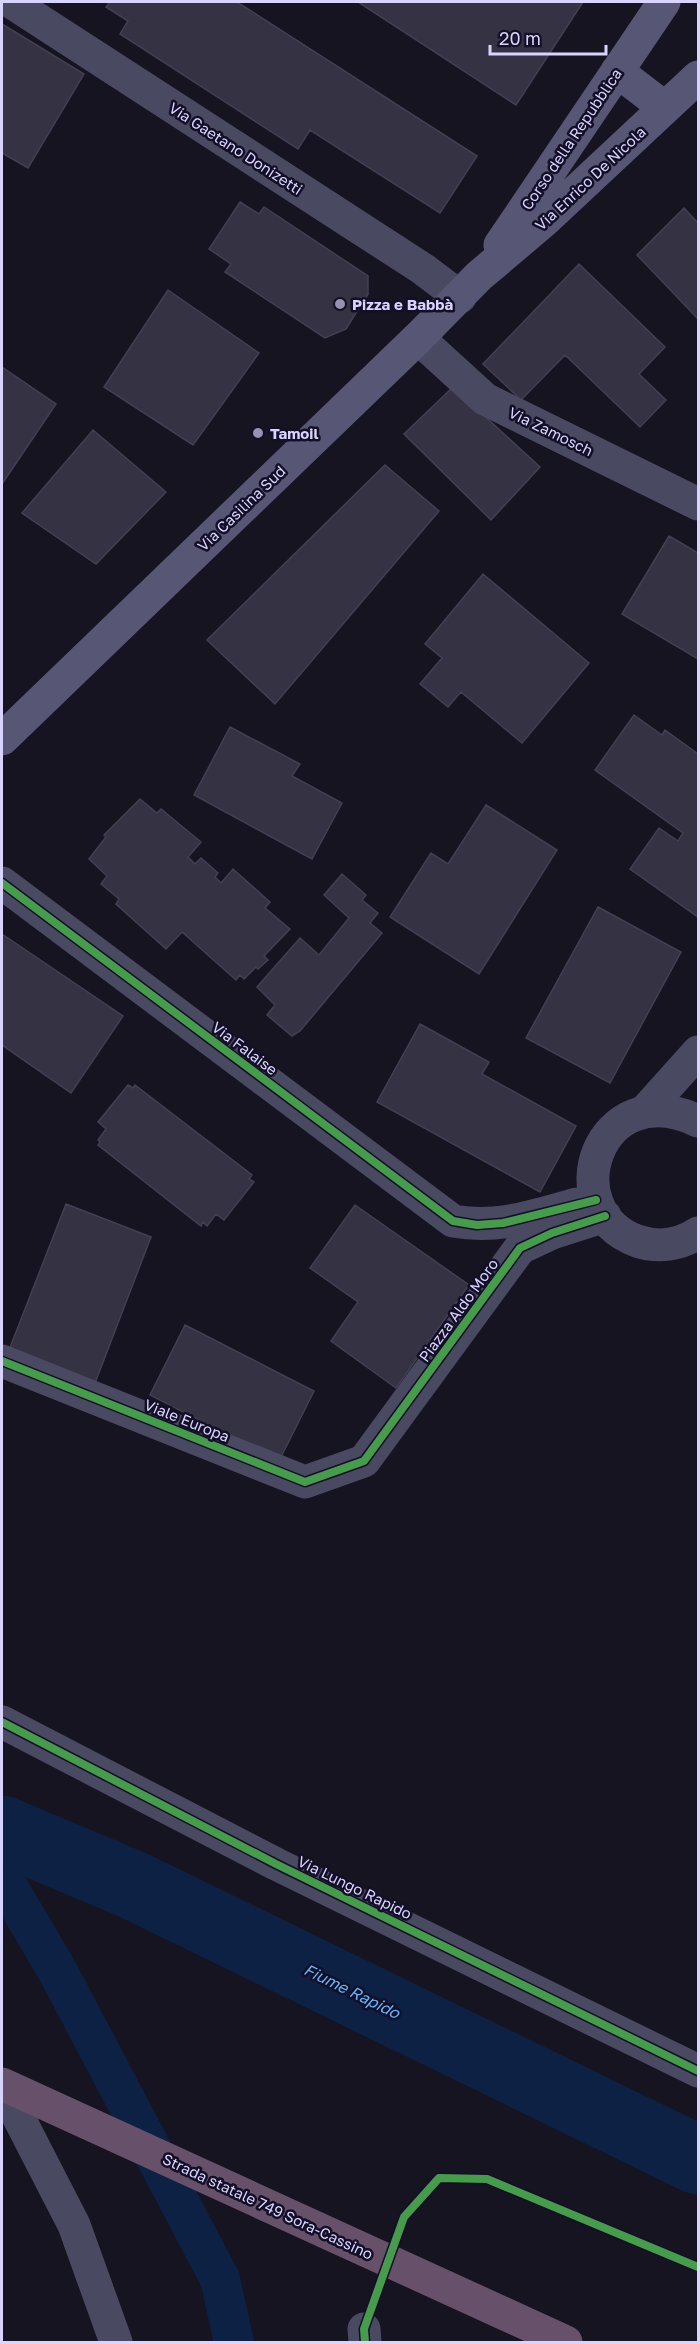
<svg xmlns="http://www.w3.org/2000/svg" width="700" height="2344" font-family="'Golos Text',sans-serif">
	<rect width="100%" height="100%" fill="#161421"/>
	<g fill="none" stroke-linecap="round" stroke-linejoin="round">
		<!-- canal -->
		<path stroke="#0d2144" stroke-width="40" d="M2,1877L57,1970L220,2279L234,2342"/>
		<!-- river -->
		<path stroke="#0d2144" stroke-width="69" d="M2,1830L133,1885L698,2160"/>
	</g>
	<!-- building -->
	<path fill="#343243" stroke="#433f54" stroke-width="1.5" d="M110,2H237L477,156L440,213L310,130L298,149L120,34L128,21L106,7Z
		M358,2H583L516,105Z
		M2,24L84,74L28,168L2,153Z
		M240,202L259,214L264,207L368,276V294L346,329L325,338L225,272L231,264L209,249Z
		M684,208L698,223V319L637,255Z
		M579,264L665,347L639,374L666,400L640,427L565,355L521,400L483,364Z
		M168,290L259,353L193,445L104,387Z
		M2,367L56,404L2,484Z
		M453,387L540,467L491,520L404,434Z
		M93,430L166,492L96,564L22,513Z
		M385,465L439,511L275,704L207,640Z
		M669,536L698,553V659L622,614Z
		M483,574L589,663L522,743L461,692L448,707L420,684L442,658L425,644Z
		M634,715L662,735L665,730L698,754V917L630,869L659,828L678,841L683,833L595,770Z
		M230,727L300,764L292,776L342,803L312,859L194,795Z
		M140,799L157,813L161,809L201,842L188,857L195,864L201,858L218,873L215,877L221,883L233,869L270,902L265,908L290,929L264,956L268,960L258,969L256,967L244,979L240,975L236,980L182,932L166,949L116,904L119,899L101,884L107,876L89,859L106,837L104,835Z
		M486,805L557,850L479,974L390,917L431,853L448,864Z
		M342,874L366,895L362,900L378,913L370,923L382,933L300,1031L292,1036L267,1015L275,1005L257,987L300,938L319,955L349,918L324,895Z
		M598,907L681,952L610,1083L526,1038Z
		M2,934L123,1016L71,1093L2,1045Z
		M420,1024L489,1062L482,1074L576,1126L540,1192L377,1102Z
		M128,1085L133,1088L135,1085L252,1175L249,1179L254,1182L224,1220L216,1214L207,1226L203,1222L201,1226L98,1145L100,1142L98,1140L106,1129L98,1122Z
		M66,1204L151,1237L95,1383L9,1350Z
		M355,1205L469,1285L396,1388L331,1341L358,1302L310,1268Z
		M185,1325L314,1391L279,1461L150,1395Z"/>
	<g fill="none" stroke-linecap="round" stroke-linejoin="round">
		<!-- street -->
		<path stroke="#4a4962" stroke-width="33" d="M11,2L423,269L460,297
			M418,338L485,399L698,504
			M2,883L453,1221C500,1229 532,1216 577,1204
			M645,1111L698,1052
			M698,1121C598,1073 553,1210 637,1241C658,1248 680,1245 698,1233
			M2,1361L305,1482L364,1461L520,1248L552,1233L605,1216
			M2,1722L276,1864L698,2071
			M2,2085L74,2225L116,2342
			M364,2329L365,2342"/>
		<!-- secondary -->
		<path stroke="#575674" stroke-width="33" d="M617,71L665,108
			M500,245L664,2
			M2,739L418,338L479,276L544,221L698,77"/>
		<!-- highway -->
		<path stroke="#67516a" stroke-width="33" d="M2,2084L566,2342"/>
		<!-- cycleway casing -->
		<g stroke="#130f26" stroke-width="11">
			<path id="cycleway" d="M2,883L453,1221L477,1225L503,1223L596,1200
				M2,1361L305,1482L364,1461L520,1248L552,1233L605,1216
				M2,1722L276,1864L698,2071
				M365,2342L364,2329L404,2217L439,2178L487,2179L698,2267"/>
		</g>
		<!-- cycleway -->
		<use href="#cycleway" stroke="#469c4c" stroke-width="8"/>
	</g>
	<!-- markers -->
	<g fill="#9591b1" stroke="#130f26" stroke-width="2">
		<circle cx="340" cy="304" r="6"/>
		<circle cx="258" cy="433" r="6"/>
	</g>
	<g text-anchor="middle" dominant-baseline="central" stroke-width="5" stroke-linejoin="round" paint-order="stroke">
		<!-- street labels -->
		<g font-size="15" fill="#d9d4ff" stroke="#130f26">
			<text transform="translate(571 139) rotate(-56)">Corso della Repubblica</text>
			<text transform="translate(236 148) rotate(33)">Via Gaetano Donizetti</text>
			<text transform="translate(590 178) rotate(-43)">Via Enrico De Nicola</text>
			<text transform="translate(551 431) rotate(26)">Via Zamosch</text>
			<text transform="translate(241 508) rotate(-44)">Via Casilina Sud</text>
			<text transform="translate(245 1048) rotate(37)">Via Falaise</text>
			<text transform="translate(458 1310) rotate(-54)">Piazza Aldo Moro</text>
			<text transform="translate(187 1420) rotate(22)">Viale Europa</text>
			<text transform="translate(355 1887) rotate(26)">Via Lungo Rapido</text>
			<text transform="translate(268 2206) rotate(25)">Strada statale 749 Sora-Cassino</text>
		</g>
		<!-- poi labels -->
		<g font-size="15" font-weight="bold" fill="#d9d4ff" stroke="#130f26" text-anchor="start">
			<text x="352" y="304">Pizza e Babbà</text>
			<text x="270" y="433">Tamoil</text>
		</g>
		<!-- water labels -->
		<g font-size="16" font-style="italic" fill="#62b6ff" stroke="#130f26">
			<text transform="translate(352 1991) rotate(26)">Fiume Rapido</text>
		</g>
	</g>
	<!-- border -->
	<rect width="700" height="2344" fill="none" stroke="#d9d4ff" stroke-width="6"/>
	<!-- scale -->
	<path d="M490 45v9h116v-9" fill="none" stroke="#d9d4ff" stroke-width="3"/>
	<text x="499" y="45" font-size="18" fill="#d9d4ff" stroke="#130f26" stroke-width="4.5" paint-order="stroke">20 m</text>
</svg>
